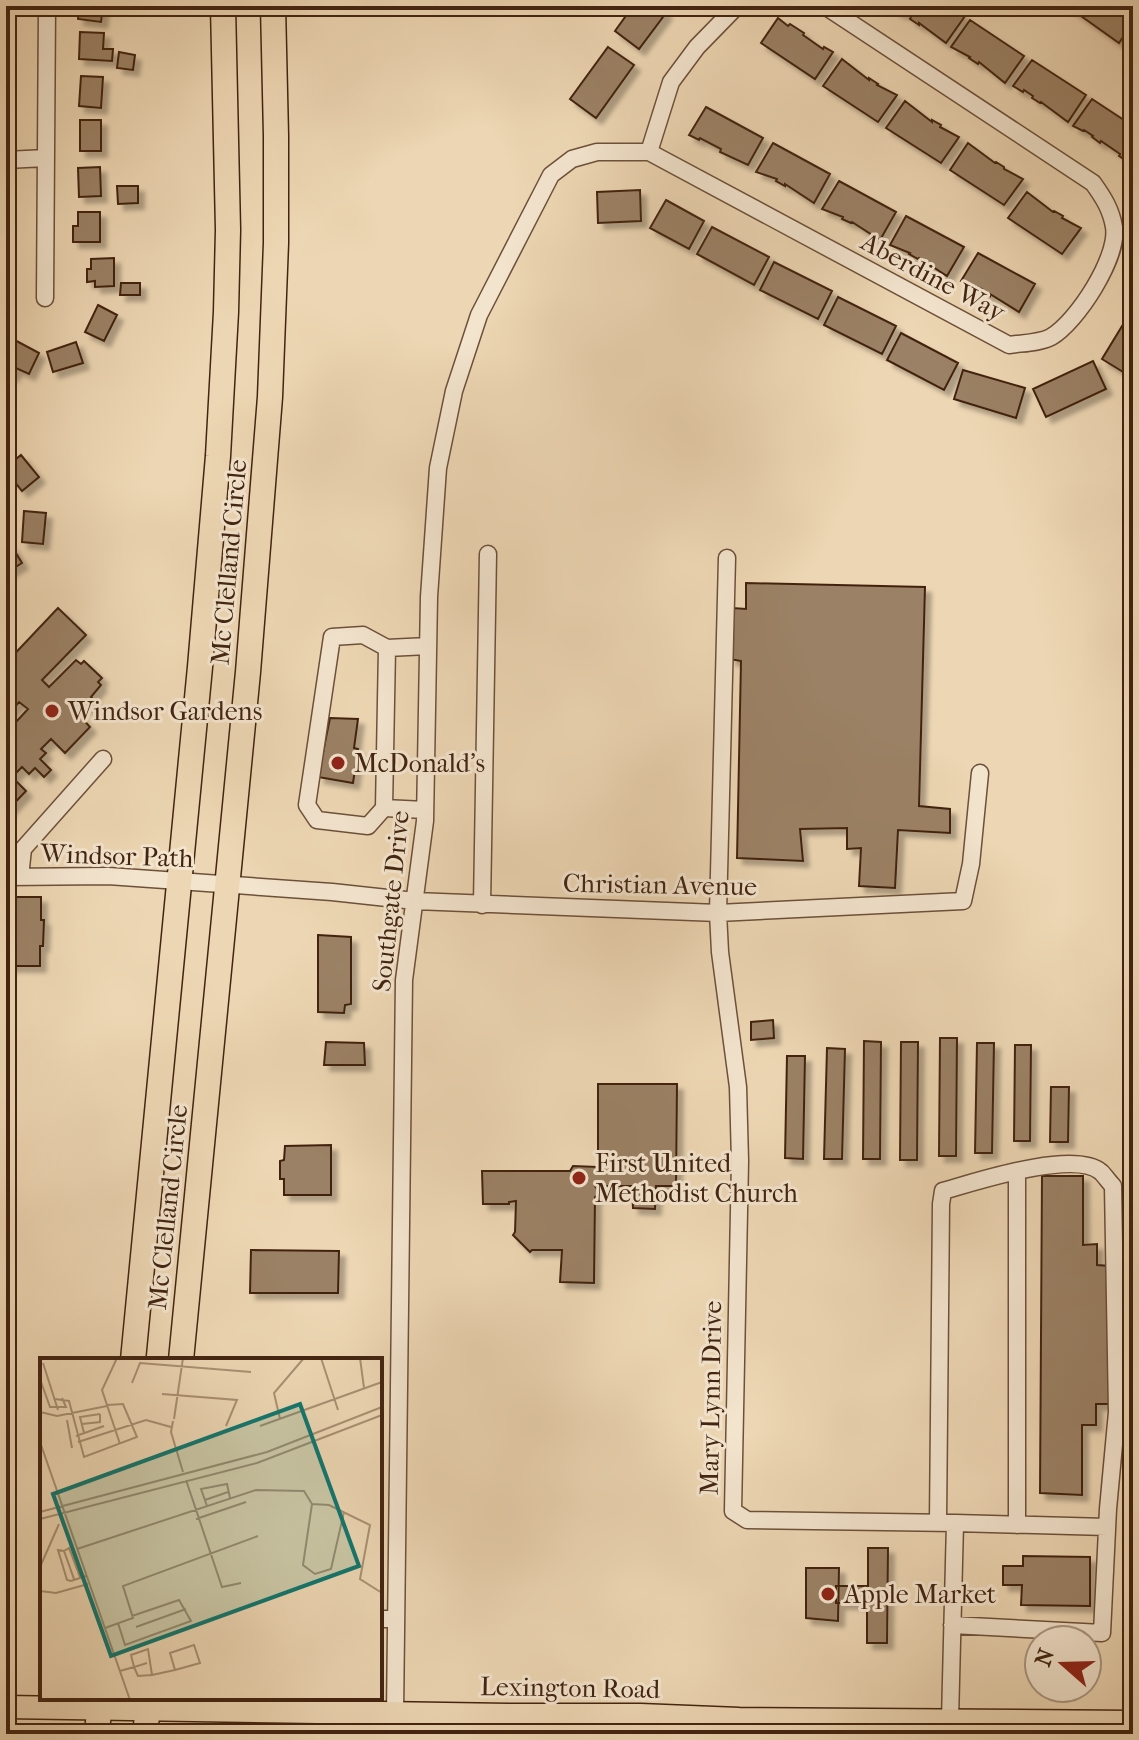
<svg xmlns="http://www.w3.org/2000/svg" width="1139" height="1740" font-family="'IM FELL French Canon',serif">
	<defs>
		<filter id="shadow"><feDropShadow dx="6" dy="6" stdDeviation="2" flood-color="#0004"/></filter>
	</defs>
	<rect width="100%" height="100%" fill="#edd6b3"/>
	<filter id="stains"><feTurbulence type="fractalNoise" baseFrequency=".0025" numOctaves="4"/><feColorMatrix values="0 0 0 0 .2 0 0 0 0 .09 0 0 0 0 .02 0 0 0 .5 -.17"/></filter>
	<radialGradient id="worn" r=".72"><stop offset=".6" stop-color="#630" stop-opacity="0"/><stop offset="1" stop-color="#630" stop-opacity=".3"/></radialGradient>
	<!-- building -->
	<path fill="#9b8165" stroke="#422411" stroke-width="2" fill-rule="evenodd" filter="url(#shadow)" d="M79,6H103L101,22L78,19Z
		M633,6H656L666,13L639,49L615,31Z
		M893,6H949L965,16L946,43L919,23V25L910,19L911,17L902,12L901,13L891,8Z
		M1067,6H1121L1133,14V22L1119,43Z
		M778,18L788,26L790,24L804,33L803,35L823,49L824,47L833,52L815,79L761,43Z
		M970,20L1024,56L1005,83L979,62L978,64L969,58L970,57L951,47Z
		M80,32L104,33L103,49H113L112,61L79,59Z
		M608,47L634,65L596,118L570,99Z
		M119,52L135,55L133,70L117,68Z
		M842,59L869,80V78L878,84L877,85L897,95L878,122L823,86Z
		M1032,60L1086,95L1068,122L1041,102L1040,103L1032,98L1033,96L1024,90L1023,92L1013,86Z
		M81,76L103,77L101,108L79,106Z
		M1092,99L1133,126V154L1128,162L1119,156L1120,154L1101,141L1100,143L1092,137L1093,136L1084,130L1083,131L1073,126Z
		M905,101L932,122V120L941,125L940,127L959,137L941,163L886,128Z
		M706,107L763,138L748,165L720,152L721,149L700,138L699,140L689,135Z
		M80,120H101V151H80Z
		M773,143L830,174L814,203L785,184V186L776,181L777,179L756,172Z
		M968,143L995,163L996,162L1004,167V169L1023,179L1004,205L950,170Z
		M100,167L101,196L79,197L78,168Z
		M839,181L896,212L880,240L852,222L851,223L842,219L843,217L822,209Z
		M117,186H138V203L118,204Z
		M640,190L641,221L598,223L597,192Z
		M1027,192L1053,212L1054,211L1063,216L1062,218L1081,228L1062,254L1008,218Z
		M666,200L704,221L689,249L650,228Z
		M78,212H100V242H73V226H78Z
		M906,216L964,247L947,276L919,258L918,259L909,254L910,253L890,245Z
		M712,227L769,257L754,285L697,254Z
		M978,253L1035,284L1019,312L990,294V296L981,291L982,289L961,281Z
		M114,258V286L95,287V281L87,282V269H91V259Z
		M774,262L832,291L818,319L760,290Z
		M121,283H140V295H120Z
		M838,297L896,326L882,354L824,325Z
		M98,305L117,315L104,341L85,332Z
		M1133,308V367L1128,375L1102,359Z
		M901,333L958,363L944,390L887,360Z
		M9,337L39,353L29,374L16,368L12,376L6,373V343Z
		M76,342L83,363L53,372L47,352Z
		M1093,361L1106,389L1046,417L1033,389Z
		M963,370L1025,388L1016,418L954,399Z
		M21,455L39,477L22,491L6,471V467Z
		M24,511L46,513L43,544L22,542Z
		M11,545L22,563L6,573V548Z
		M746,583L925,587L919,806L950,809V833L898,830L895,888L859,886L861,848L847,849V828L800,829L803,861L737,858L741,661L730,659L733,608L746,609Z
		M58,608L86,635L42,680L49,687L76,660L81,664L84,661L102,678L98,682L101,685L91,697L95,701L89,708L85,704L77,713L90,727L65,753L51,739L41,749L46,753L40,759L51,770L44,777L35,768L29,774L22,767L12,777L26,791L6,812V663ZM19,702L28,709L15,723L7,716Z
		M330,718L358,719L354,748L358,749L353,783L318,777Z
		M6,897H41V920H44L43,946H40V966H6Z
		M318,935L351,937V1004L345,1005L344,1013L318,1012Z
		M773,1020L774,1038L751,1040V1022Z
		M940,1038H957L956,1156H939Z
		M864,1041L881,1042L880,1159H863Z
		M326,1042L364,1043L365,1065H324Z
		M901,1042H918L917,1160H900Z
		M977,1043H994L992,1153H975Z
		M1015,1045H1031L1030,1141H1014Z
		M827,1048L845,1049L842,1159H824Z
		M787,1056H805L803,1159L785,1158Z
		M598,1084H677L676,1186H656L655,1209L633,1208L632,1186H595L600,1193L595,1197L594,1283L560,1282L562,1250H532L530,1252L513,1235L515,1232L516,1201L509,1202V1204H483L482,1171H570L573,1166L598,1167Z
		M1051,1087H1069L1068,1142H1050Z
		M331,1145V1195H284V1179H280V1161L284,1160L285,1146Z
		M1042,1176H1083V1245L1097,1244V1265L1110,1266V1404H1096V1425H1082V1495L1040,1493Z
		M251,1250L339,1251L338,1293H250Z
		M868,1548H888L887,1643H867V1603H836V1586H868Z
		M1023,1556L1090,1557V1606L1021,1605L1022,1585H1003V1566H1023Z
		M806,1568H839L838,1621L806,1618Z"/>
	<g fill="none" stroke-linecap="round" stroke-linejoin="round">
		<!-- minor casing -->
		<g stroke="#6d503a" stroke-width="19">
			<path id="minor" d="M649,152L671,82L697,47L737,6
				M6,160L46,158
				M45,298L47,6
				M727,558L718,913L720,952L738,1087L740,1161L733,1511L747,1520L955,1523L950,1720
				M384,808L387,648
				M425,810L384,808L368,826L317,820L307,805L332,637L363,635L387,648L428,646
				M6,877L108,876L332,892L415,901L718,913L963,901L971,864L980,773
				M20,877L23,849L103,759
				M482,905L488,554
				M938,1522L941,1204L943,1191C975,1182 1074,1149 1101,1172C1105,1176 1109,1182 1113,1186L1117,1412L1108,1509L1102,1633L952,1625
				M955,1523L1107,1527
				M1017,1525V1171
				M380,1619H396
				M395,1713L404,980L425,821L429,597L438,468L454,391L479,315L551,175L572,159L597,152H649L1009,345C1022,343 1040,343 1051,337C1077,322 1119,257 1114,227C1111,209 1103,197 1093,183L825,6
				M582,1734L584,1716
				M640,1734V1715"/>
		</g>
		<!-- major casing -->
		<g stroke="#422411" stroke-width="25">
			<path id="major" d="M6,1707L509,1715H640L739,1719L1133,1722"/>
		</g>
		<!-- highway casing -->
		<g stroke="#422411" stroke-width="27">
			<path id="highway" d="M133,1360L200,667L218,456L226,312L228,230L223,6
				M181,1360L248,672L270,397L276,243V136L273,6
				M97,1734L100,1698
				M145,1734L149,1698"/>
		</g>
		<!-- minor -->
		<use href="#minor" stroke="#f3e4ce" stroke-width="16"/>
		<!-- major -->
		<use href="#major" stroke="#edd6b3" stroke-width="22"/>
		<!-- highway -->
		<use href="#highway" stroke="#edd6b3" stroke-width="24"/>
	</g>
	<!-- markers -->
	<g fill="#8f2418" stroke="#f3e4ce" stroke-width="3">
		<circle cx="52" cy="711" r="8"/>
		<circle cx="338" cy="763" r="8"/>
		<circle cx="579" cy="1178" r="8"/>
		<circle cx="828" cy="1594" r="8"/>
	</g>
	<g text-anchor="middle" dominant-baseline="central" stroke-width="6" stroke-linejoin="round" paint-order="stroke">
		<!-- street labels -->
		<g font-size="26" fill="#422411" stroke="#f3e4ce">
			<text transform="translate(933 277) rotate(28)">Aberdine Way</text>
			<text transform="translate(229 562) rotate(-85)">Mc Clelland Circle</text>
			<text transform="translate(117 856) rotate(2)">Windsor Path</text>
			<text transform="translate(660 885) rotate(1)">Christian Avenue</text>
			<text transform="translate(391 901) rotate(-84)">Southgate Drive</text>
			<text transform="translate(168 1207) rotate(-84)">Mc Clelland Circle</text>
			<text transform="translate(711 1398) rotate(-89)">Mary Lynn Drive</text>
			<text transform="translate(570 1688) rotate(1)">Lexington Road</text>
		</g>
		<!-- poi labels -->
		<g font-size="26" fill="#422411" stroke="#f3e4ce" text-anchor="start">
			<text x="68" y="711">Windsor Gardens</text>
			<text x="354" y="763">McDonald's</text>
			<text x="595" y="1163">First United<tspan x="595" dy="30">Methodist Church</tspan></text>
			<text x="844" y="1594">Apple Market</text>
		</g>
	</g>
	<!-- overview -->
	<g transform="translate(40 1358)">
		<rect width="342" height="342" fill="#edd6b3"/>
		<path fill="none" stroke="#a98f72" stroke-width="2" d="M77,0L62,32L80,86M281,0L298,52M320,0L324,30M3,5L18,52M0,21L10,49H26L22,40M92,25L100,5L211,14M122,36L197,42L186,68M15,41L29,43L44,99L97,79L83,46L67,47M0,54L17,58L67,48M134,61L143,0M240,61L234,35L264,0M27,62L32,90M133,63L131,74L143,114M42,66L60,64V56M220,68L342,24M44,75L40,59L60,56M36,78L64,68M0,84L90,342M38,84L106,62L131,69M146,122L182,229L201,225M165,142L188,134M272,146L263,207L275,216L291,211L304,154M272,146L289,147L330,167L320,221L342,235M167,148L161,131L187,126L190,140M0,154L227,94L342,49M0,161L217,105L342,57M156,161L206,144M37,191L216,132L264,133L272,146M24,193L29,190L40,219M0,209L19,166M34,221L24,193L18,192L27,222L31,223L46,218M0,233L16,235L48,226M78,265L85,287L151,263L139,242L92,258M96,269L146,251M65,270L93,260L83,228L218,178M107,305L94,309L98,318L112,317M80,313L94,309L91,297L108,291L112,317L135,312L130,295L154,287L160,305L135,312"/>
		<path fill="#0f766e" fill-opacity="0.15" stroke="#0f766e" stroke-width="4" d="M260,46L319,208L71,298L13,136Z"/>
		<rect width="342" height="342" fill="none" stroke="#422411" stroke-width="4"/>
	</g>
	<!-- margin -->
	<rect width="1139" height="1740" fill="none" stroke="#edd6b3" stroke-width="32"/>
	<rect x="8" y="8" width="1123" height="1724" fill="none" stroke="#422411" stroke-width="4"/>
	<rect x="16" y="16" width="1107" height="1708" fill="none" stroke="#422411" stroke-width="2"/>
	<!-- north arrow -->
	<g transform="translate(1063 1664) rotate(290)"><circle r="38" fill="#f3e4ce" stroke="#ac9782" stroke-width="2"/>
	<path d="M0-6L14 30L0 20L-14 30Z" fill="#8f2418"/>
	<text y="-12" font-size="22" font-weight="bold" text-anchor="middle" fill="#422411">N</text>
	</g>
	<rect width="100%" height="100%" filter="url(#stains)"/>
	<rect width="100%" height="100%" fill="url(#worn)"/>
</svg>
